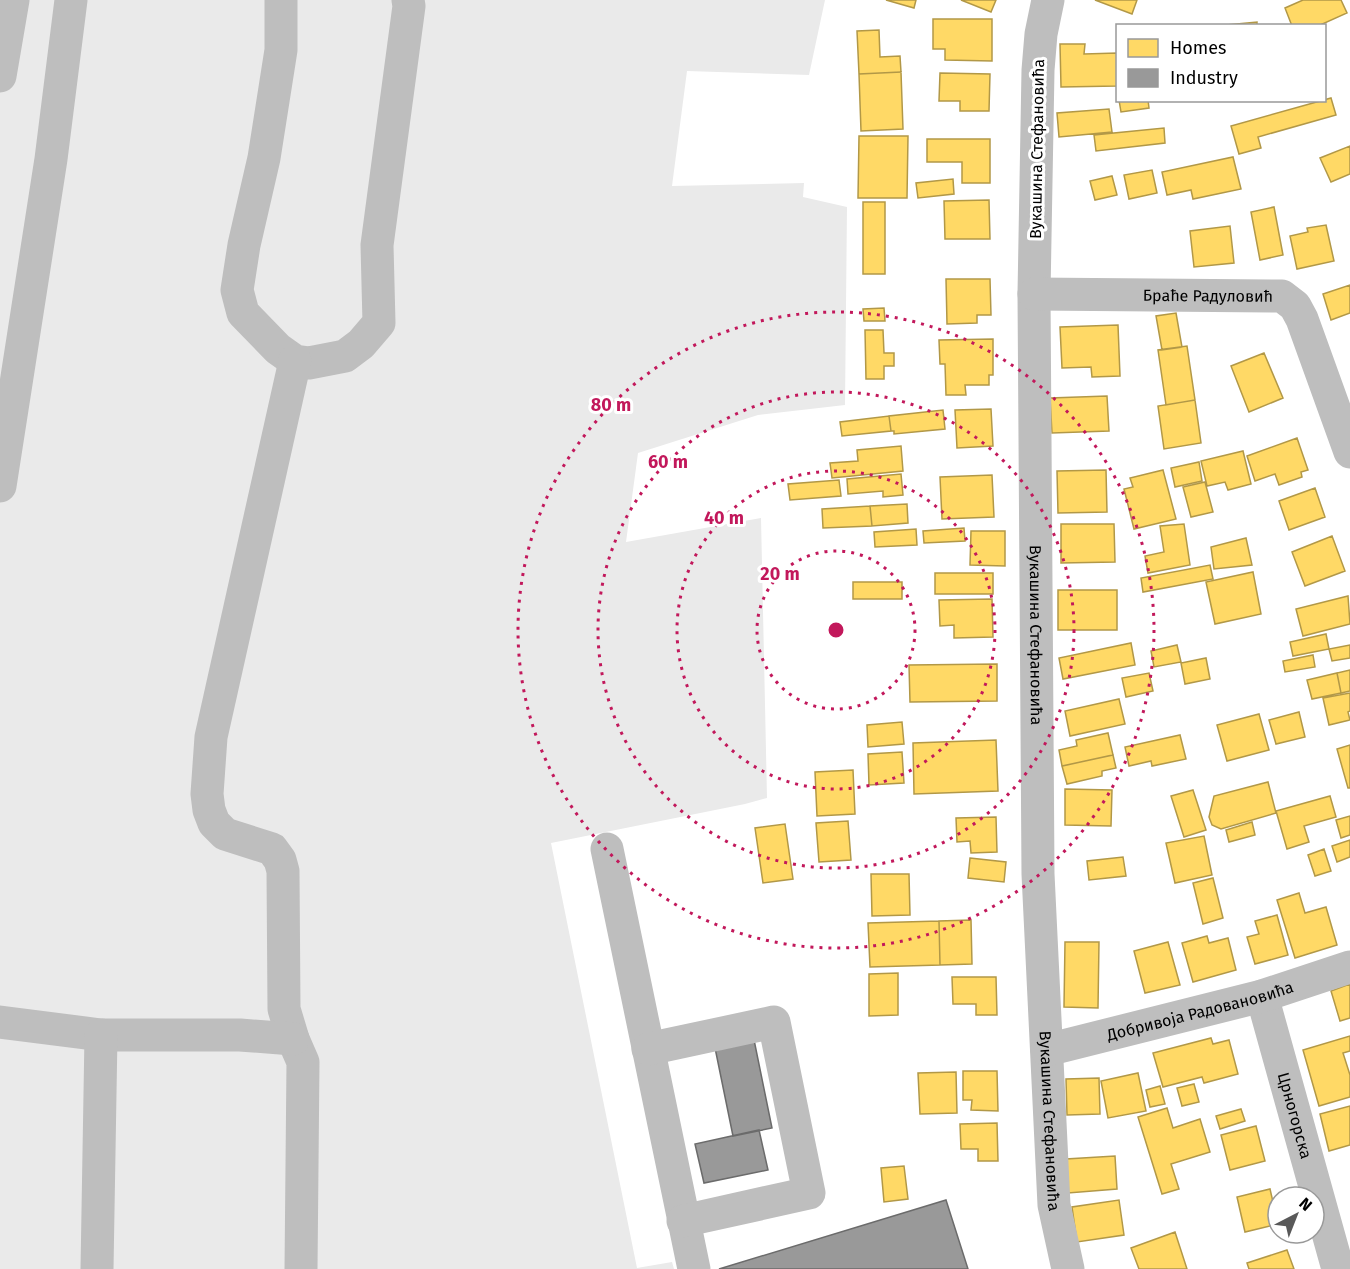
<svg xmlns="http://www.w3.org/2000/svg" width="1350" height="1269" font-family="'Fira Sans',sans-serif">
	<rect width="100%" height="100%" fill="#fff"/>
	<!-- green -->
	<path fill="#eaeaea" d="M0,0H825L809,75L687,71L672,186L804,183L803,197L847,207L845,405L758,415L638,453L626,542L761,518L767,798L745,804L551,843L637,1268L672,1262L674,1269H0Z"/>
	<!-- homes -->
	<path fill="#ffd966" stroke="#b29847" stroke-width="1.5" d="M886,0H916L914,8Z
		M961,0H996L991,12Z
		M1095,0H1137L1132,14Z
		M1303,0H1341L1347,13L1318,26H1292L1285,8Z
		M933,19H992V61L945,60V49H933Z
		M1257,22V26H1215Z
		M879,30L880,57L900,56L901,72L859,74L857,31Z
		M1060,44H1085L1084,54L1117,53V86L1061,87Z
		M901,72L903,129L861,131L859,74Z
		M940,73L990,74L989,111H960V101H939Z
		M1331,98L1336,115L1258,137L1261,148L1239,154L1231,126Z
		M1119,100H1148L1149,108L1121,112Z
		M1109,109L1112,132L1059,137L1057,113Z
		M1164,128L1165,143L1096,151L1094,135Z
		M859,136H908L907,198H858Z
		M927,139H990V183H962V162H927Z
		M1350,146V174L1331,182L1320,158Z
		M1233,157L1241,189L1193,199L1191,190L1167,195L1162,172Z
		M1152,170L1157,193L1129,199L1124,175Z
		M1112,176L1117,195L1095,200L1090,181Z
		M953,179L954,194L918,198L916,183Z
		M989,200L990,239H945L944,201Z
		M863,202H885V274H863Z
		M1274,207L1283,255L1260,260L1251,212Z
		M1326,225L1334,261L1297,269L1290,236L1308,232L1307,228Z
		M1230,226L1234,263L1194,267L1190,231Z
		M946,279H990L991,315H977V323L947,324Z
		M1350,285V313L1331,320L1323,294Z
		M884,308L885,321H864L863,309Z
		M1176,313L1182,347L1162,350L1156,316Z
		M1118,325L1120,376L1092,377L1091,367L1062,368L1060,327Z
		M865,330H883L884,353H894V366H884V379H866Z
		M993,339V375H989V385H965L966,395H946L945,364H940L939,340Z
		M1187,346L1195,400L1166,405L1158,350Z
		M1264,353L1283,398L1249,412L1231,366Z
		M1107,396L1109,431L1052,433L1050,398Z
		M1195,400L1201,443L1164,449L1158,406Z
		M991,409L993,446L957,448L955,410Z
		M943,410L945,429L894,434V431H891L889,416Z
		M889,416L891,431L842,436L840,422Z
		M1297,438L1308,470L1301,472L1302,477L1279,485L1275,474L1255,481L1247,456Z
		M901,446L903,471L832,478L830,463L858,461L857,450Z
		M1243,451L1251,484L1228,490L1225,482L1207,486L1201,461Z
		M1199,462L1202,481L1175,487L1171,468Z
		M1106,470L1107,512L1058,513L1057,471Z
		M1163,470L1176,519L1134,529L1124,489L1133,487L1130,478Z
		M901,474L903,495L883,497V491L848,494L847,479Z
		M992,475L994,517L942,519L940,477Z
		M839,480L841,496L790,500L788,484Z
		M1205,482L1213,512L1191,517L1183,487Z
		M1315,488L1325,517L1289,530L1279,501Z
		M907,504L908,523L872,526L870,506Z
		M870,506L872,526L823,528L822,509Z
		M1061,524H1114L1115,562L1061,563Z
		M1184,524L1190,565L1148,573L1145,556L1164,552L1160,526Z
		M964,528L965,541L924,543L923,531Z
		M916,529L917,545L875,547L874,532Z
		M971,531H1005V566L970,565Z
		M1332,536L1345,571L1305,586L1292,552Z
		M1246,538L1252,565L1214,569L1211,547Z
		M1210,565L1213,579L1143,592L1141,578Z
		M1253,572L1261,614L1215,624L1206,582Z
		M935,573H993V594H935Z
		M853,582H902V599H853Z
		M1058,590H1117V630H1058Z
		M1348,596L1350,624L1303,636L1296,609Z
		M992,599L993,637L954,638V625L940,626L939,600Z
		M1326,634L1329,649L1293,656L1290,642Z
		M1131,643L1135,665L1063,679L1059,658Z
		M1177,645L1181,662L1154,667L1151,651Z
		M1350,645V658L1332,661L1329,649Z
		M1313,655L1315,667L1285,672L1283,661Z
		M1206,658L1210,679L1185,684L1181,663Z
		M997,664V701L910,702L909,665Z
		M1350,670V691L1341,693L1337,673Z
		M1149,673L1153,691L1126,697L1122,678Z
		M1337,673L1341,693L1312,699L1307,680Z
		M1350,693V711L1348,712L1350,720L1329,725L1323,698Z
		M1119,699L1125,724L1070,736L1065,711Z
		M1299,712L1305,737L1276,744L1269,720Z
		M1259,714L1269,750L1227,761L1217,725Z
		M902,722L904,744L868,747L867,725Z
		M1108,733L1113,755L1062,766L1059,750L1077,746L1076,740Z
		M1180,735L1186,759L1152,766L1151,761L1129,766L1125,747Z
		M996,740L998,791L914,794L913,743Z
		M1350,745V788H1348L1337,749Z
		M902,752L904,783L869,785L868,754Z
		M1113,755L1116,768L1102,771V776L1067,784L1062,766Z
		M853,770L855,814L817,816L815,772Z
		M1268,782L1276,813L1221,829L1212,825L1209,817L1214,796Z
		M1065,789L1112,790L1111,826L1065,825Z
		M1193,790L1206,830L1184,837L1171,796Z
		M1330,796L1336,817L1304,826L1309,842L1287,849L1276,811Z
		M1350,816V835L1341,838L1336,820Z
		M996,817L997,852L971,853L970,841L957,842L956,818Z
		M848,821L851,860L819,862L816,823Z
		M1252,822L1255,835L1229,842L1226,830Z
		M785,824L793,879L763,883L755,828Z
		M1204,836L1212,875L1175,883L1166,843Z
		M1350,840V857L1337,862L1332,846Z
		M1324,849L1331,871L1315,876L1308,855Z
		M1123,857L1126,876L1089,880L1087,861Z
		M970,858L1006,862L1004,882L968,878Z
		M871,874H909L910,915L872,916Z
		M1213,878L1223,918L1203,924L1193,883Z
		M1299,893L1305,913L1326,907L1337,945L1295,958L1277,900Z
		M1277,915L1288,955L1255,964L1247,937L1259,934L1255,921Z
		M971,920L972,964L940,965L939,921Z
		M939,921L940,965L870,967L868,923Z
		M1207,936L1209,943L1228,938L1236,970L1193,982L1182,943Z
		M1065,942H1099L1098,1008L1064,1007Z
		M1168,942L1180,985L1145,993L1134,951Z
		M898,973V1015L869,1016V974Z
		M952,977H996L997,1015H976V1004H953Z
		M1350,984V1018L1340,1021L1331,991Z
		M1350,1036V1051L1343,1053L1350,1075V1097L1319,1106L1303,1050Z
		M1211,1038L1213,1044L1229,1040L1238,1074L1204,1083L1202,1077L1163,1087L1153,1053Z
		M963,1071H997L998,1111L971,1110L972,1100H963Z
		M956,1072L957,1113L920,1114L918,1073Z
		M1138,1073L1146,1111L1108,1118L1101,1081Z
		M1099,1078L1100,1114L1067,1115L1066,1079Z
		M1194,1084L1199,1102L1182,1106L1177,1088Z
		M1160,1086L1165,1104L1150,1107L1146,1090Z
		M1350,1106V1145L1329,1151L1320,1114Z
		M1167,1108L1173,1128L1200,1119L1210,1152L1171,1164L1179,1189L1162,1194L1138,1117Z
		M1241,1109L1245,1121L1220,1129L1216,1116Z
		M997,1123L998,1161H978V1149H961L960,1124Z
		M1256,1126L1265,1161L1230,1170L1221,1135Z
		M1115,1156L1117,1189L1068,1193L1066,1159Z
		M904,1166L908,1199L884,1202L881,1168Z
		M1270,1189L1278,1224L1245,1232L1237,1197Z
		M1119,1200L1124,1235L1077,1242L1072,1207Z
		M1175,1232L1187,1269H1139L1131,1248Z
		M1287,1250L1294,1269H1249L1247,1263Z"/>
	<!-- industry -->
	<path fill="#999" stroke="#6b6b6b" stroke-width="1.5" d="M752,1030L772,1128L733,1136L713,1038Z
		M759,1130L768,1170L704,1183L695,1144Z
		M946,1200L968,1269H719Z"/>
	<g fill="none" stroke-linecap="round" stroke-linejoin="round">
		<!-- minor -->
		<g stroke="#bebebe" stroke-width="33">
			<path d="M281,0V50L264,158L244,245L237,290L243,313L278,349L295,361L309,363L345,356L361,344L379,323L377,245L409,6L408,0"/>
			<path id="s1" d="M1048,0L1041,34L1038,70L1034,294L1038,874L1054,1205L1068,1269"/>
			<path d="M0,76L13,0"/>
			<path id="s2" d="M1034,294L1282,296L1295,306L1302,319L1350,452"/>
			<path d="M295,361L211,737L207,794L209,810L214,823L225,834L272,849L280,860L283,871L284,1009L293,1039L303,1062L301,1269"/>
			<path d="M0,486L51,159L71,0"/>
			<path d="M607,849L694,1269"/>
			<path id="s3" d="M1262,996L1338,1269"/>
			<path d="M0,1022L101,1035H240L293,1039"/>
			<path d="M648,1049L774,1022L809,1193L683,1221"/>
			<path id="s4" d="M1047,1050L1262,996L1350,967"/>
			<path d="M97,1269L101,1035"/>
		</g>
	</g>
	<!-- distance rings -->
	<g fill="none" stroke="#c2185b" stroke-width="3" stroke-dasharray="3 6">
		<circle cx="836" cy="630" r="79"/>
		<circle cx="836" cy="630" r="159"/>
		<circle cx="836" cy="630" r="238"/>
		<circle cx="836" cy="630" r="318"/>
	</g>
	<g text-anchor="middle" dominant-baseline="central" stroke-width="6" stroke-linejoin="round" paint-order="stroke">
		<!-- street labels -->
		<g font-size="16" fill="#000" stroke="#fff">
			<text transform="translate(1037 149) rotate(-89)">Вукашина Стефановића</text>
			<text stroke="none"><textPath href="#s2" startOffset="174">Браће Радуловић</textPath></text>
			<text stroke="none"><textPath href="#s1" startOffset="636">Вукашина Стефановића</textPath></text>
			<text stroke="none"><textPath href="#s4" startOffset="158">Добривоја Радовановића</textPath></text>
			<text stroke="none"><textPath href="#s3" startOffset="124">Црногорска</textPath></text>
			<text stroke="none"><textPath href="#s1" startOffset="1122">Вукашина Стефановића</textPath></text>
		</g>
	</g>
	<circle cx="836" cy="630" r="9" fill="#c2185b" stroke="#fff" stroke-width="3"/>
	<g font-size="18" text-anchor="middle" font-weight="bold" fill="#c2185b" stroke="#fff" stroke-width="6" stroke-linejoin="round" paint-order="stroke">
		<text x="611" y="411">80 m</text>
		<text x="668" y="468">60 m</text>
		<text x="724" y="524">40 m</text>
		<text x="780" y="580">20 m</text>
	</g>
	<!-- legend -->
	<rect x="1116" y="24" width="210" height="78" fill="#ffffff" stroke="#999999" stroke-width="1.5"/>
	<rect x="1128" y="39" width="30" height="18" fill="#ffd966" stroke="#999999" stroke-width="1.5"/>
	<text x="1170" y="54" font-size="18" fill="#000000">Homes</text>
	<rect x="1128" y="69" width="30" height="18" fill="#999999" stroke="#999999" stroke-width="1.5"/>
	<text x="1170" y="84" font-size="18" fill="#000000">Industry</text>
	<!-- north arrow -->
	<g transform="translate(1296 1215) rotate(42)"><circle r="28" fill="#ffffff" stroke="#999999" stroke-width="1.5"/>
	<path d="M0-4.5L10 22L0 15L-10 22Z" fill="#595959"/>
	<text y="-9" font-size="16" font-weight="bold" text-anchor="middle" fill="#000000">N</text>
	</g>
</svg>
